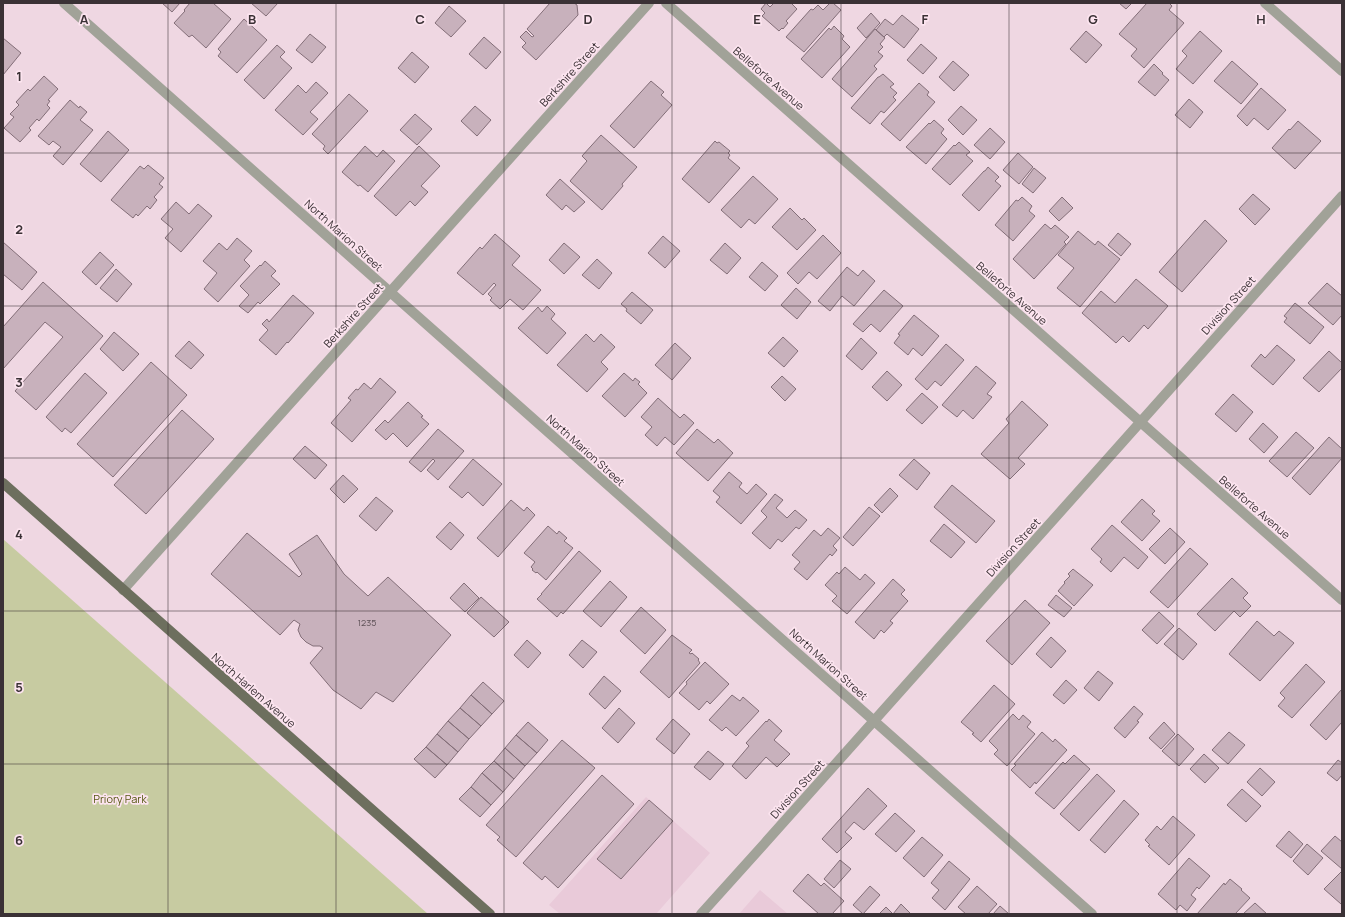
<svg xmlns="http://www.w3.org/2000/svg" width="1345" height="917" font-family="Manrope,sans-serif">
	<rect width="100%" height="100%" fill="#efd7e2"/>
	<!-- built -->
	<path fill="#e9cad9" d="M646,797L710,853L656,914H560L549,905Z
		M760,890L788,914H739Z"/>
	<!-- green -->
	<path fill="#c7cba1" d="M3,539L428,914H3Z"/>
	<!-- building -->
	<path fill="#c8b1bc" stroke="#836e78" d="M162,3H180L172,12Z
		M190,3H213L231,19L206,48L192,35L189,37L174,23L185,11L184,10Z
		M251,3H278L266,16Z
		M550,3H574L577,5L578,15L536,60L522,47L526,43L520,37L526,31L532,37L534,36L527,29Z
		M766,3L770,7L774,3H791L797,9L786,21L788,23L783,29L782,28L779,31L762,16L765,13L761,9Z
		M830,3H833L841,10L804,52L786,37L811,9L813,10L818,5L823,10Z
		M1119,3H1132L1126,9Z
		M1147,3H1169L1172,6L1169,10L1184,23L1144,68L1131,56L1137,49L1119,34Z
		M449,6L466,21L451,37L435,23Z
		M871,13L880,23L866,38L857,28Z
		M902,15L919,29L904,48L887,34L884,37L876,30L885,19L893,25Z
		M244,19L267,40L237,73L218,56L221,52L218,49Z
		M834,26L844,36L842,39L850,47L822,78L801,59L829,28L831,30Z
		M875,29L885,38L880,44L883,47L878,52L883,56L874,66L877,69L852,97L832,79Z
		M1086,31L1102,45L1086,63L1070,49Z
		M1200,31L1222,51L1193,84L1176,69L1187,56L1182,51Z
		M310,34L326,47L312,63L296,50Z
		M484,37L501,52L486,69L469,54Z
		M3,38L21,53L3,75Z
		M921,44L937,58L923,74L907,60Z
		M277,45L285,52L280,57L292,68L264,99L244,80Z
		M412,52L429,67L415,83L398,68Z
		M953,61L969,75L954,91L939,77Z
		M1232,61L1258,84L1241,104L1214,81Z
		M1154,64L1163,73L1162,74L1169,80L1155,96L1138,82Z
		M883,74L894,84L890,87L897,93L893,97L896,100L884,113L881,111L870,124L851,108L878,77H879Z
		M44,76L58,89L48,100L50,101L47,105L50,108L39,121L37,119L29,128L31,130L20,142L4,128L14,117L10,114L19,105L16,102L28,89L30,91Z
		M651,81L664,92L661,95L672,105L634,148L610,126Z
		M316,82L328,93L310,112L318,119L303,135L275,110L298,85L306,93Z
		M919,83L929,92L927,95L935,102L900,141L881,124Z
		M1261,88L1286,110L1268,130L1254,118L1247,126L1237,116Z
		M349,94L368,111L328,154L323,149L325,146L312,134Z
		M1189,99L1203,112L1190,128L1175,115Z
		M70,100L79,108L80,106L87,112L80,120L93,130L63,165L53,156L61,147L53,141L49,145L38,136Z
		M475,106L491,120L477,136L461,121Z
		M961,106L977,120L963,135L948,120Z
		M415,114L432,129L417,145L400,130Z
		M934,120L944,129L941,133L947,139L926,164L906,147L929,123L930,124Z
		M1298,121L1321,141L1295,169L1272,148L1289,129L1290,130Z
		M990,128L1005,142L990,159L974,145Z
		M108,131L129,150L101,182L80,164Z
		M601,135L637,167L622,184L623,186L602,210L570,181L587,161L582,156Z
		M715,141L717,143L719,142L730,151L728,153L730,155L728,158L740,168L709,203L682,179Z
		M959,142L970,152L966,155L973,161L950,185L932,169L954,145L955,146Z
		M365,146L377,157L383,150L395,161L368,192L360,185L358,186L342,172Z
		M419,146L440,166L421,186L428,192L415,206L410,201L396,216L374,196Z
		M1018,153L1033,167L1019,184L1003,170Z
		M148,165L164,178L159,184L163,187L154,197L157,200L150,209L147,206L138,216L136,214L133,218L111,200L140,166L144,169Z
		M988,167L999,177L995,181L1001,186L979,211L962,195L984,171H985Z
		M1034,168L1046,178L1033,193L1022,184Z
		M753,176L778,199L755,224L749,219L741,228L721,210Z
		M560,179L585,202L574,212L566,205L562,210L546,195Z
		M1253,194L1270,209L1255,225L1239,209Z
		M1022,197L1032,206L1029,211L1035,216L1013,241L995,225L1016,200L1018,201Z
		M1062,197L1073,208L1059,221L1049,211Z
		M176,202L189,214L198,204L212,216L181,252L165,238L173,229L161,219Z
		M790,208L802,220L804,218L816,230L797,250L772,227Z
		M1205,220L1227,241L1182,292L1159,272Z
		M1045,224L1051,229L1055,225L1069,237L1064,242L1066,244L1034,279L1013,259Z
		M1078,231L1095,245L1098,241L1120,259L1080,307L1057,288L1074,268L1058,255Z
		M1118,233L1131,244L1121,256L1108,245Z
		M495,234L520,256L512,265L541,290L523,310L510,299L500,309L490,300L492,298L488,294L496,285L494,283L483,295L457,273L480,247L482,249Z
		M823,235L841,253L817,279L809,272L798,284L787,273Z
		M663,236L680,251L665,268L648,253Z
		M237,238L252,251L244,260L250,266L218,302L204,289L217,273L203,261L219,243L227,250Z
		M3,242L37,272L22,290L3,274Z
		M564,243L580,257L564,274L549,260Z
		M725,243L741,258L727,274L710,260Z
		M100,252L114,265L96,285L82,272Z
		M597,259L612,273L599,289L582,275Z
		M265,261L276,271L271,276L280,284L260,304L258,302L248,313L239,306L249,295L240,286L260,265L261,266Z
		M762,262L778,276L765,291L749,277Z
		M847,267L858,276L863,270L875,281L854,306L842,296L830,311L818,301Z
		M116,269L132,284L117,302L100,288Z
		M1136,279L1168,306L1148,329L1144,325L1129,342L1123,336L1116,343L1082,313L1101,291L1115,303Z
		M43,282L103,336L36,410L15,391L63,337L45,322L3,369V327Z
		M1327,283L1342,296V315L1333,325L1308,303Z
		M796,288L811,302L797,319L781,305Z
		M884,290L903,306L880,332L871,324L863,332L853,324Z
		M632,292L653,310L641,324L626,311L627,309L621,304Z
		M293,295L314,313L288,343L287,342L276,355L259,340L268,330L262,324L267,319L269,322Z
		M1295,303L1324,327L1310,344L1284,322L1287,318L1284,316Z
		M547,306L555,314L551,319L566,333L547,354L518,328L538,307L542,312Z
		M914,315L939,336L922,356L913,348L908,355L894,343L900,335L898,334Z
		M114,332L139,354L123,371L100,349Z
		M586,334L594,342L601,334L615,347L601,362L608,369L587,392L557,365Z
		M783,337L798,351L784,367L768,353Z
		M861,338L877,353L862,370L846,356Z
		M189,341L204,355L191,369L175,356Z
		M675,343L691,358L672,380L655,365Z
		M946,344L964,360L941,386L935,381L927,390L915,379Z
		M1277,345L1295,360L1273,385L1251,366L1261,354L1265,358Z
		M1329,351L1342,363V368L1319,392L1303,378Z
		M151,362L187,395L113,477L77,444Z
		M976,366L996,383L987,394L992,397L973,419L963,410L957,417L942,405Z
		M887,371L902,385L887,401L872,387Z
		M85,373L107,393L71,433L65,428L62,432L46,417Z
		M624,373L633,381L635,378L640,382L638,384L647,393L625,417L602,396Z
		M782,376L796,389L785,401L771,387Z
		M380,378L396,392L352,442L331,423L351,400L348,398L356,389L358,390L364,383L371,389Z
		M922,393L938,407L922,424L906,410Z
		M1233,394L1253,412L1236,432L1215,414Z
		M658,398L680,418L684,414L694,423L674,445L665,437L657,446L645,435L652,427L641,417Z
		M1022,401L1048,425L1018,458L1025,464L1010,479L981,454L1009,423L1006,419Z
		M408,402L423,416L421,417L429,424L407,447L393,433L386,440L375,430L385,420L388,423Z
		M182,410L214,439L146,514L114,485Z
		M1263,423L1278,437L1264,453L1249,439Z
		M438,429L464,451L438,480L427,470L435,461L433,459L421,472L409,462Z
		M697,429L714,443L718,439L733,453L708,481L676,453Z
		M1296,432L1314,448L1287,477L1269,461Z
		M1329,437L1342,449V458L1310,495L1292,478Z
		M305,446L327,465L315,479L293,459Z
		M473,459L502,484L483,506L468,492L462,498L449,487Z
		M914,459L930,473L917,490L899,475Z
		M729,472L742,483L739,487L747,494L756,484L767,494L741,524L716,502L720,497L713,491Z
		M343,475L358,489L344,503L330,489Z
		M952,485L995,521L976,543L934,507Z
		M890,488L898,496L882,513L874,505Z
		M775,494L783,500L776,508L787,518L795,510L807,520L799,529L796,527L782,542L778,539L770,549L752,533L767,517L761,511Z
		M376,497L393,511L376,531L359,516Z
		M1142,499L1155,511L1152,514L1160,521L1142,541L1121,522Z
		M511,500L524,511L527,507L535,515L498,557L477,538Z
		M869,507L880,516L853,546L843,537Z
		M450,522L464,535L451,550L436,537Z
		M944,524L965,542L951,558L930,541Z
		M1112,525L1148,557L1138,569L1124,557L1111,572L1100,562L1102,559L1091,549Z
		M548,526L557,534L559,531L567,538L564,541L573,548L546,580L537,572L536,573L532,570L533,569L531,567L535,562L524,553Z
		M828,528L840,538L833,546L837,550L832,556L830,554L807,580L794,569L800,562L792,555L814,530L821,536Z
		M1170,528L1185,542L1165,564L1149,549Z
		M247,533L299,577L302,574L289,554L317,535L344,574L368,596L388,577L451,635L393,702L376,692L361,709L333,690L310,663L323,648L320,646H313L306,642L301,637L298,630L300,624L294,620L280,635L211,574Z
		M1190,548L1208,564L1168,608L1150,592Z
		M579,551L601,571L563,614L561,612L557,617L537,599L542,594H541Z
		M845,567L860,580L865,574L875,583L847,614L832,601L837,596L825,585L837,572L839,574Z
		M1073,569L1093,585L1074,606L1058,591L1065,583L1064,582L1070,576L1068,574Z
		M1232,578L1248,593L1243,598L1251,606L1240,617L1234,611L1215,631L1197,614Z
		M893,579L905,590L901,594L908,601L890,621L893,623L884,633L881,630L874,639L855,622Z
		M610,581L627,597L601,627L583,611Z
		M464,583L479,598L465,612L450,598Z
		M1056,595L1072,608L1064,617L1048,605Z
		M481,597L509,622L494,637L467,613Z
		M1025,600L1050,623L1012,665L986,641Z
		M641,607L666,630L645,654L620,631Z
		M1159,612L1174,626L1157,644L1142,630Z
		M1257,621L1274,636L1279,631L1294,643L1260,681L1229,654Z
		M1179,628L1197,644L1183,660L1164,644Z
		M672,635L692,650L689,653L691,654L692,653L699,659L698,660L700,663L669,698L640,672Z
		M1051,637L1066,651L1051,668L1036,654Z
		M527,640L541,653L528,668L514,655Z
		M582,640L597,652L583,668L569,655Z
		M705,662L729,684L710,704L707,701L699,710L679,693L687,684L686,682Z
		M1306,664L1325,682L1292,718L1278,706L1285,698L1280,693Z
		M1098,671L1113,683L1099,701L1084,688Z
		M604,676L621,691L605,709L589,694Z
		M1066,680L1077,690L1064,704L1053,695Z
		M483,682L504,701L492,714L471,695Z
		M994,685L1015,704L981,742L972,734L974,733L961,722Z
		M1342,689V722L1326,740L1310,725Z
		M471,695L492,714L481,726L460,708Z
		M732,695L740,701L743,697L759,711L736,736L726,727L722,731L709,720Z
		M1134,706L1143,714L1137,721L1139,722L1125,738L1114,728Z
		M460,708L481,726L469,739L448,721Z
		M619,708L635,723L618,743L602,728Z
		M1013,714L1019,720L1023,715L1031,722L1027,727L1035,734L1007,766L994,754L998,750L989,741Z
		M673,719L690,734L674,754L656,739Z
		M769,719L782,731L774,740L790,754L777,767L766,757L746,779L732,766L749,746L746,743L766,721L767,722Z
		M448,721L469,739L458,752L437,734Z
		M528,722L548,740L537,753L516,735Z
		M1164,722L1175,734L1161,749L1149,738Z
		M1042,732L1053,742L1055,739L1067,750L1036,784L1035,782L1030,788L1011,770L1016,765L1014,764Z
		M1229,732L1245,745L1228,764L1212,750Z
		M437,734L458,752L447,765L426,747Z
		M1178,734L1194,749L1179,766L1162,751Z
		M516,735L537,753L525,766L505,748Z
		M562,740L595,768L516,857L497,840L500,837L486,825Z
		M426,747L447,765L435,778L414,759Z
		M505,748L525,766L514,779L494,761Z
		M708,751L724,764L710,780L694,767Z
		M1204,754L1219,768L1205,783L1190,769Z
		M1074,755L1090,769L1054,809L1035,793L1063,762L1065,764Z
		M1338,760L1342,763V775L1337,781L1327,773Z
		M494,761L514,779L503,792L482,773Z
		M1260,768L1275,782L1262,796L1247,782Z
		M482,773L503,792L491,805L471,787Z
		M1097,774L1115,791L1079,831L1060,814Z
		M602,775L634,804L558,888L545,876L542,880L523,863Z
		M471,787L491,805L480,817L459,799Z
		M868,788L887,806L864,830L854,822L845,832L852,838L837,853L822,839Z
		M1242,789L1261,806L1246,822L1227,805Z
		M649,800L673,821L621,879L597,859Z
		M1124,800L1139,814L1105,853L1090,840Z
		M895,813L915,831L896,852L875,834Z
		M1173,816L1195,835L1169,865L1148,846L1150,845L1145,840L1157,826L1161,830Z
		M1289,831L1303,844L1291,858L1276,846Z
		M1335,836L1342,842V869L1321,851Z
		M922,837L943,855L924,877L903,858Z
		M1307,844L1323,858L1308,875L1293,861Z
		M1189,858L1210,876L1199,889L1197,887L1191,895L1196,899L1187,911L1180,905L1176,910L1158,894Z
		M840,860L851,869L834,888L824,879Z
		M949,861L970,879L945,910L932,898L939,890L931,883Z
		M1342,871V903L1341,904L1324,889Z
		M808,874L821,886L824,883L844,901L832,914H819L793,891Z
		M1230,879L1242,889L1241,890L1250,898L1235,914H1197L1224,883L1225,885Z
		M870,886L880,895L863,914L853,905Z
		M977,886L997,904L988,914H966L958,907Z
		M1255,903L1267,914H1243Z
		M901,904L911,914H879L886,907L893,914Z
		M1000,906L1009,914H993Z"/>
	<g fill="none" stroke-linecap="round" stroke-linejoin="round">
		<!-- minor -->
		<path stroke="#a1a298" stroke-width="10" d="M64,3L1092,914
			M666,3L1342,600
			M1265,3L1342,71
			M123,590L649,3"/>
		<!-- tertiary -->
		<path stroke="#a1a298" stroke-width="10" d="M701,914L765,843L1342,196"/>
		<!-- primary -->
		<path stroke="#6d6f5e" stroke-width="10" d="M3,483L490,914"/>
	</g>
	<!-- grid -->
	<path fill="none" stroke="#3a3135" stroke-width="1" stroke-opacity="0.55" d="M168,3V914M336,3V914M504,3V914M672,3V914M841,3V914M1009,3V914M1177,3V914M3,153H1342M3,306H1342M3,458H1342M3,611H1342M3,764H1342"/>
	<g text-anchor="middle" dominant-baseline="central" stroke-width="3.5" stroke-linejoin="round" paint-order="stroke">
		<!-- number labels -->
		<g font-size="9" fill="#5e5157">
			<text x="367" y="622">1235</text>
		</g>
		<!-- street labels -->
		<g font-size="11" fill="#3a3135" stroke="#fce4ef">
			<text transform="translate(569 74) rotate(-48)">Berkshire Street</text>
			<text transform="translate(769 78) rotate(41)">Belleforte Avenue</text>
			<text transform="translate(344 235) rotate(42)">North Marion Street</text>
			<text transform="translate(1012 293) rotate(41)">Belleforte Avenue</text>
			<text transform="translate(1228 305) rotate(-48)">Division Street</text>
			<text transform="translate(353 315) rotate(-48)">Berkshire Street</text>
			<text transform="translate(586 450) rotate(42)">North Marion Street</text>
			<text transform="translate(1255 507) rotate(41)">Belleforte Avenue</text>
			<text transform="translate(1013 547) rotate(-48)">Division Street</text>
			<text transform="translate(829 664) rotate(42)">North Marion Street</text>
			<text transform="translate(254 690) rotate(41)">North Harlem Avenue</text>
			<text transform="translate(797 789) rotate(-48)">Division Street</text>
		</g>
		<!-- park labels -->
		<g font-size="11" fill="#565913" stroke="#fce4ef">
			<text x="120" y="798">Priory Park</text>
		</g>
	</g>
	<g font-size="13" text-anchor="middle" font-weight="bold" fill="#3a3135" stroke="#fce4ef" stroke-width="3.5" stroke-linejoin="round" paint-order="stroke">
		<text x="84" y="24">A</text>
		<text x="252" y="24">B</text>
		<text x="420" y="24">C</text>
		<text x="588" y="24">D</text>
		<text x="757" y="24">E</text>
		<text x="925" y="24">F</text>
		<text x="1093" y="24">G</text>
		<text x="1261" y="24">H</text>
		<text x="19" y="81">1</text>
		<text x="19" y="234">2</text>
		<text x="19" y="387">3</text>
		<text x="19" y="539">4</text>
		<text x="19" y="692">5</text>
		<text x="19" y="845">6</text>
	</g>
	<!-- border -->
	<rect width="1345" height="917" fill="none" stroke="#3a3135" stroke-width="8"/>
</svg>
